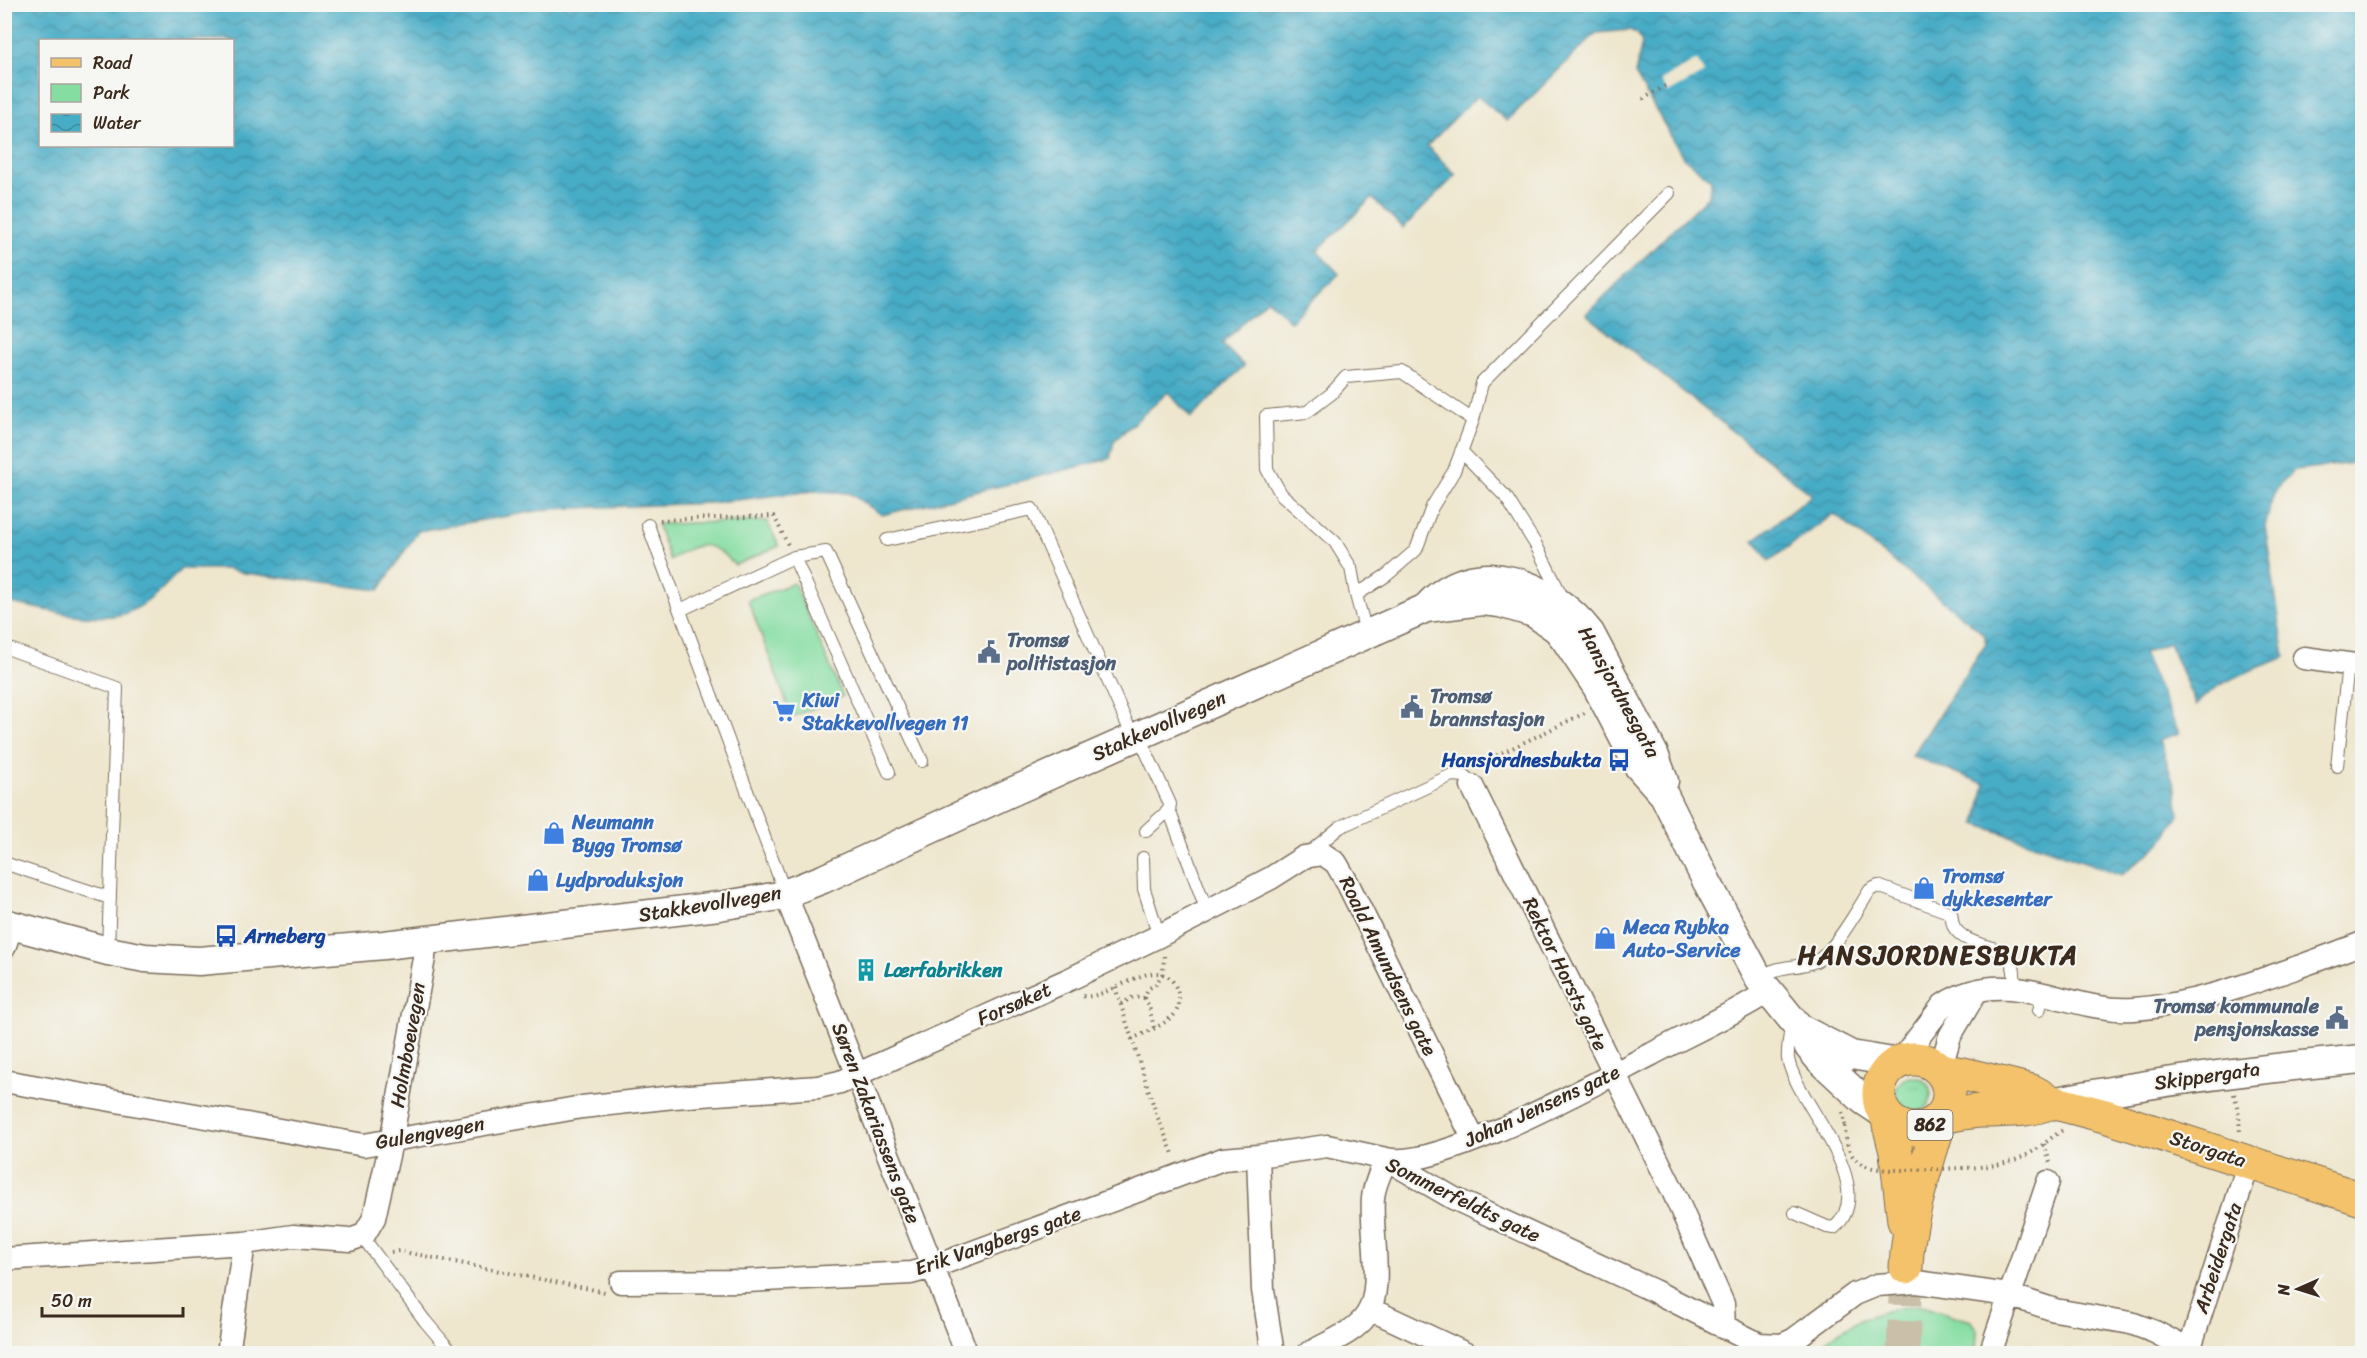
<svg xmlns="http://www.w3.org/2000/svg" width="2367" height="1358" font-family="Sriracha,sans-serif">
	<defs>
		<pattern id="grass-tufts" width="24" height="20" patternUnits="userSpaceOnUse" patternTransform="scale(1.5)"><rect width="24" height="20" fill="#85dda2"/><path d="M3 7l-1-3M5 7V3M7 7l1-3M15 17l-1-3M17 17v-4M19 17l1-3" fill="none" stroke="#74be8b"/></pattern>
		<pattern id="water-waves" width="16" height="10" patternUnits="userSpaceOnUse" patternTransform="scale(1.5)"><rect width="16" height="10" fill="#47acc6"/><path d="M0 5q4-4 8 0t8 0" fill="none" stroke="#3c8ca0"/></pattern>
	</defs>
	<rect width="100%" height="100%" fill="#f6f6f2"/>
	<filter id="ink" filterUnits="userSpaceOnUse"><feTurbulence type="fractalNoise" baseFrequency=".0167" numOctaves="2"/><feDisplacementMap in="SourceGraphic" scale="12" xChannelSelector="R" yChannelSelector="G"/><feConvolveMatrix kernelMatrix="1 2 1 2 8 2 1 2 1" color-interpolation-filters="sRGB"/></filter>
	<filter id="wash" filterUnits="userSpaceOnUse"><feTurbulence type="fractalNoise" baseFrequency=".008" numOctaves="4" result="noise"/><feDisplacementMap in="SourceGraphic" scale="24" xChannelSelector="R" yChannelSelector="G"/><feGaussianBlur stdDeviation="1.35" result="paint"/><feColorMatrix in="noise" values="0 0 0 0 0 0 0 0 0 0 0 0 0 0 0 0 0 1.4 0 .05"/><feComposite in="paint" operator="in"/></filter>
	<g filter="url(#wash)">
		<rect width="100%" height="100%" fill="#eee6cd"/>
		<!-- grass -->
		<path fill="url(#grass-tufts)" stroke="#608460" stroke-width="1.5" d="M1895 1095a18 18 0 1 1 36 0a18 18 0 1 1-36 0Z"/>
		<!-- green -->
		<path fill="#85dda2" stroke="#608460" stroke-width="1.5" d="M767,521L779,546L735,565C711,540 699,540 670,560L657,524Z
			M794,583L843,696L792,717L748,600Z
			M1918,1305L1971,1321L1977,1328L1976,1353H1812C1843,1324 1876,1310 1918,1305Z"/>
		<!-- water -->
		<path fill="url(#water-waves)" stroke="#416b72" stroke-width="1.5" fill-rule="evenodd" d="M4,5H2362V462L2295,470L2280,484L2273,496L2265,526L2285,657C2255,670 2217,680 2196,705L2169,643L2143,653L2179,733L2160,740L2176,792L2179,815L2160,844L2122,875L1976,824L1985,784L1912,756L1986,643L1984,634L1834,514L1769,561L1754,540L1812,495L1586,314L1709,195L1711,180L1683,157L1635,74L1642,43L1638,34L1630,30L1596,33L1507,121L1477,96L1427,146L1456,175L1403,228L1372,198L1317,251L1339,274L1290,321L1267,299L1222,344L1244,366L1191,418L1168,392L1114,441L1110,459L882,515L849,493L813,491L711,503L550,509L418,531L379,590L244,573L227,569H181C166,586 142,611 119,615C83,621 39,608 5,602ZM40,40H232V146H40Z"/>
		<!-- pier -->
		<path fill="#eee6cd" d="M1697,60L1704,73L1668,93L1661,80Z"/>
	</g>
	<g filter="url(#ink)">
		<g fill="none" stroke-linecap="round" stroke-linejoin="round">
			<!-- primary-tunnel -->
			<path stroke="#cac0aa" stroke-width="33" stroke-dasharray="33 16" stroke-linecap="butt" d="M1903,1354L1906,1267"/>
			<!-- service casing -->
			<g stroke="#7a6c5b" stroke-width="14">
				<path id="service" d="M1461,451L1506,497L1536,545L1562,597
					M648,525L785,893
					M887,540L1032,509L1133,737
					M794,557L826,552L922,761
					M1356,595L1351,568L1335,542L1281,494L1267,469L1266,416L1307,412L1331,394L1346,377L1402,372L1473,420
					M680,610L794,557L889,772
					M1366,632L1356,595L1387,575L1416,550L1432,507L1454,471L1473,420L1482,383L1669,193
					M4,647L117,688L108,951
					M1139,736L1170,804L1169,810L1146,831
					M2337,766L2348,664
					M1169,810L1207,911
					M1310,852L1340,827L1452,775L1465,776L1472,786
					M1143,858L1144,889L1159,936
					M4,863L110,898
					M1759,979C1780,963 1794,970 1816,961C1833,954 1859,907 1870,890L1878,886L1951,913C1952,917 1952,923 1954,927C1972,956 2023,935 2013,989
					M2039,1010L2045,993
					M1791,1026C1790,1036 1787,1049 1788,1059C1796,1102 1882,1186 1834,1228L1827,1227L1795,1213
					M362,1236L425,1321L453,1354"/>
			</g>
			<!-- minor casing -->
			<g stroke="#7a6c5b" stroke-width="25">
				<path id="minor" d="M2304,658L2362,666
					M1472,786L1673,1191L1723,1304L1724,1328
					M785,893L967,1354
					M4,948L12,925
					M1899,1063L1943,1005C2009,962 2069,1014 2134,1009C2192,1005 2244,986 2298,967C2319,959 2341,952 2362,943
					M1940,1070L1950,1036L1976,992
					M4,1081L364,1145L582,1107L674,1097L818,1087L840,1082L1070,979L1159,936L1271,878L1304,857L1323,854L1336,863L1348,884L1474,1140
					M4,1259L244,1243
					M621,1282L747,1281L911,1273L933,1267L1223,1159L1258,1156
					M1370,1309L1466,1354
					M1759,1344L1782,1345L1793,1340L1855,1294L1877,1285L1917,1282L2009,1295L2055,1310L2131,1323L2155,1332L2196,1354
					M228,1354L244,1243L293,1236L350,1240L364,1235L374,1218L391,1142L424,958L425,940
					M1273,1354L1263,1290L1258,1156L1327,1146L1386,1159L1453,1198L1654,1291L1759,1344L1770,1354
					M1308,1354C1326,1343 1353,1334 1366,1316C1385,1290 1370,1230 1373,1198C1374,1184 1381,1172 1386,1159C1439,1171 1599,1081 1652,1054C1691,1033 1732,1015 1769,991
					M1990,1354L2048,1182
					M2188,1354L2249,1162"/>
			</g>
			<!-- tertiary casing -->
			<g stroke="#7a6c5b" stroke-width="31">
				<path id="tertiary" d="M1426,608C1474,552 1551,583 1590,633L1654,754L1664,781
					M4,923L108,951L145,958L199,961L384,945L719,906L779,896L823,879L1007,794L1426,608L1482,601L1500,603L1534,613L1557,629L1565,639L1597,687L1639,767L1664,795L1707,882L1759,979L1799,1028L1809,1047L1819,1059L1863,1100L1887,1116
					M1799,1028L1851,1055L1899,1063
					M2052,1102C2155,1081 2258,1069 2362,1059"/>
			</g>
			<!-- primary casing -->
			<g stroke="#7a6c5b" stroke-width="35">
				<path id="primary" d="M1879 1094a35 35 0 1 1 70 0a35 35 0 1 1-70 0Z
					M1940,1070L1968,1075L2032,1091L2052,1102L2105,1116L2362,1199
					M1887,1116L1896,1152L1904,1221
					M1906,1267C1908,1216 1927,1165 1941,1117C1954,1115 1969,1111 1983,1111C2010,1110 2026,1112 2052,1102"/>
			</g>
			<!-- path -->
			<path stroke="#7a6c5b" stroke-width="4" stroke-dasharray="1.5 4.5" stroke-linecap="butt" d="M1643,99L1665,86
				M660,520L774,516L788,545
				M1475,766L1587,712
				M1115,987L1157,1116L1174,1156
				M1083,996C1109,1001 1153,954 1173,982C1176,987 1179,993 1179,999C1179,1007 1176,1015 1169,1019C1158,1028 1144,1033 1132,1039
				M1144,998L1148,989L1156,984L1163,973L1164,956
				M1144,998L1149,1006L1154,1028
				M1121,1004L1133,997L1144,998
				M2234,1094L2239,1115L2240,1134
				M1843,1112L1845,1126
				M2044,1144L2050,1163
				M1962,1168C1987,1167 2010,1165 2032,1152C2043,1146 2052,1136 2063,1130
				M391,1252L399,1251L605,1292"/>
			<!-- service -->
			<use href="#service" stroke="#fff" stroke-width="12"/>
			<!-- minor -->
			<use href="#minor" stroke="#fff" stroke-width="22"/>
			<!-- tertiary -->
			<use href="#tertiary" stroke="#fff" stroke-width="28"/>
			<!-- primary -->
			<use href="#primary" stroke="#f3c26a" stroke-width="33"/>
			<!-- path-bridge -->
			<path stroke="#7a6c5b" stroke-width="4" stroke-dasharray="1.5 4.5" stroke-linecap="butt" d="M1845,1126C1846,1169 1869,1170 1906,1170C1925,1169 1944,1169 1962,1168"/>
		</g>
	</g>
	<!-- icons -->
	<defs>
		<g id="civic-bare" transform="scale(1.8)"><path d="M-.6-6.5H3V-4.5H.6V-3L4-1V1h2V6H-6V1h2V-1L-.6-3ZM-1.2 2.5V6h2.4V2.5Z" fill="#5c6f8a" stroke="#f6f6f2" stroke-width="2.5" paint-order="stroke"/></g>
		<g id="supermarket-bare" transform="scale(1.8)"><path d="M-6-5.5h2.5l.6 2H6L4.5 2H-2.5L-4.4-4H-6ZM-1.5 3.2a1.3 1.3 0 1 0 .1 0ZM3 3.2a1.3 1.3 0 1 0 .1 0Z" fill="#3f7fe0" stroke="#f6f6f2" stroke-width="2.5" paint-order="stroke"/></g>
		<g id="bus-bare" transform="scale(1.8)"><path d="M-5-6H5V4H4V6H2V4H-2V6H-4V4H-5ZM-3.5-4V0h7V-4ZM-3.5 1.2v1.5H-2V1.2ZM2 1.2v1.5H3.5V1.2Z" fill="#1a4fb4" stroke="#f6f6f2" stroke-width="2.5" paint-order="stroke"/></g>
		<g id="shop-bare" transform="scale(1.8)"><path d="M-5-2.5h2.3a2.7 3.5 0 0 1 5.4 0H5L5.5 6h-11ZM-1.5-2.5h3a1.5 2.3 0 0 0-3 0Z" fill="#3f7fe0" stroke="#f6f6f2" stroke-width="2.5" paint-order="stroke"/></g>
		<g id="building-bare" transform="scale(1.8)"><path d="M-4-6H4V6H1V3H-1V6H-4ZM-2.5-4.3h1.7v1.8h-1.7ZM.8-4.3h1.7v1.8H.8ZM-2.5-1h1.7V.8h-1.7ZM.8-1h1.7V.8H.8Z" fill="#0f9aa8" stroke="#f6f6f2" stroke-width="2.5" paint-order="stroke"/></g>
	</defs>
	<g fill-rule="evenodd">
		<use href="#civic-bare" x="989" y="652"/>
		<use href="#civic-bare" x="1412" y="707"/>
		<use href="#supermarket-bare" x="784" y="711"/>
		<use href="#bus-bare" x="1619" y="760"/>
		<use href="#shop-bare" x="554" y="833"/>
		<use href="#shop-bare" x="538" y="880"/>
		<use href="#shop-bare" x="1924" y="888"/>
		<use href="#bus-bare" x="226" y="936"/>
		<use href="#shop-bare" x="1605" y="938"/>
		<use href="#building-bare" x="866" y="970"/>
		<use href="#civic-bare" x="2337" y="1018"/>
	</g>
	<g text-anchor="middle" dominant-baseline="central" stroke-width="4.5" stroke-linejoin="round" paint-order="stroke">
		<!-- shield labels -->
		<rect fill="#f6f6f2" stroke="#73675e" stroke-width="1.5" x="1907.5" y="1110" width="45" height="30" rx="4.5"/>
		<g font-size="18" font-weight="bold" fill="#3b2a1e">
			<text x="1930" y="1125">862</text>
		</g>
		<!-- service labels -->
		<g font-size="20" font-weight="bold" fill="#4e5e75" stroke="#f6f6f2" text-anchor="start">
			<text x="1007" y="640">Tromsø<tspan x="1007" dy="23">politistasjon</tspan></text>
			<text x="1430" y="696">Tromsø<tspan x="1430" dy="23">brannstasjon</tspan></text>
			<text x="2319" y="1006" text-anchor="end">Tromsø kommunale<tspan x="2319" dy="23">pensjonskasse</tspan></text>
		</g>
		<!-- street labels -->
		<g font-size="20" fill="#3b2a1e" stroke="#f6f6f2">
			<text transform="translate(1619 692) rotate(61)">Hansjordnesgata</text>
			<text transform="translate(1159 726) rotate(-24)">Stakkevollvegen</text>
			<text transform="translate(710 904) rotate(-9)">Stakkevollvegen</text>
			<text transform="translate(1388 966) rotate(64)">Roald Amundsens gate</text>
			<text transform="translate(1565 974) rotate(64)">Rektor Horsts gate</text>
			<text transform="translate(1014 1004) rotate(-24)">Forsøket</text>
			<text transform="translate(408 1045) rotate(-80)">Holmboevegen</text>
			<text transform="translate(2207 1076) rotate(-8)">Skippergata</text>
			<text transform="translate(1542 1106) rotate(-25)">Johan Jensens gate</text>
			<text transform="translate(876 1123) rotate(69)">Søren Zakariassens gate</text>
			<text transform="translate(430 1133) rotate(-10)">Gulengvegen</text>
			<text transform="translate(2208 1149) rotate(18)">Storgata</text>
			<text transform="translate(1463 1200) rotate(26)">Sommerfeldts gate</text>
			<text transform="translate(998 1241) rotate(-19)">Erik Vangbergs gate</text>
			<text transform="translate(2218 1258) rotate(-72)">Arbeidergata</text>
		</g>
		<!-- shop labels -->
		<g font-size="20" font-weight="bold" fill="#366cbe" stroke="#f6f6f2" text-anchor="start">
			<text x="802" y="700">Kiwi<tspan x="802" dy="23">Stakkevollvegen 11</tspan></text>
			<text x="572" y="822">Neumann<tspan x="572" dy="23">Bygg Tromsø</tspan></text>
			<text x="1942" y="876">Tromsø<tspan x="1942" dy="23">dykkesenter</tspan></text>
			<text x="556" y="880">Lydproduksjon</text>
			<text x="1623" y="927">Meca Rybka<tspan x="1623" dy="23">Auto-Service</tspan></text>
		</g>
		<!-- transit labels -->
		<g font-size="20" font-weight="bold" fill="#164399" stroke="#f6f6f2" text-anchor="end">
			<text x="1601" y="760">Hansjordnesbukta</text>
			<text x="244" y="936" text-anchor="start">Arneberg</text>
		</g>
		<!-- culture labels -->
		<g font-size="20" font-weight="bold" fill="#0d838f" stroke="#f6f6f2" text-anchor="start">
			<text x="884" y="970">Lærfabrikken</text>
		</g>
		<!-- district labels -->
		<g font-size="26" font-weight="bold" letter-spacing="1.5" fill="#3b2a1e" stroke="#f6f6f2">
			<text x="1938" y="955">HANSJORDNESBUKTA</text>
		</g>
	</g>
	<!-- margin -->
	<rect width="2367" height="1358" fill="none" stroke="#f6f6f2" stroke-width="24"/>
	<!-- legend -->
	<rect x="39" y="39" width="195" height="108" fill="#f6f6f2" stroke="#aba49d" stroke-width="1.5"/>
	<rect x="51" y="58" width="30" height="9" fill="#f3c26a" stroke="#aba49d" stroke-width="1.5"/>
	<text x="93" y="69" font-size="18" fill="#3b2a1e">Road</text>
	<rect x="51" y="84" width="30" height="18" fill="#85dda2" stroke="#aba49d" stroke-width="1.5"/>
	<text x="93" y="99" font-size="18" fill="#3b2a1e">Park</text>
	<rect x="51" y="114" width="30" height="18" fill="url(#water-waves)" stroke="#aba49d" stroke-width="1.5"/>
	<text x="93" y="129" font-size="18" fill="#3b2a1e">Water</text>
	<!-- north arrow -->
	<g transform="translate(2298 1289) rotate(267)" stroke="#f6f6f2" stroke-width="4.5" paint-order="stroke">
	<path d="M0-4.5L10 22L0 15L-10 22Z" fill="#3b2a1e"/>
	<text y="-9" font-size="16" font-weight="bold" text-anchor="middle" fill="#3b2a1e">N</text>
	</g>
	<!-- scale -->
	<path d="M42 1307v9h141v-9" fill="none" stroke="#3b2a1e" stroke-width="3"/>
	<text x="51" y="1307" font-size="18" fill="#3b2a1e" stroke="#f6f6f2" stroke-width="4.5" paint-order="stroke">50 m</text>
</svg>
